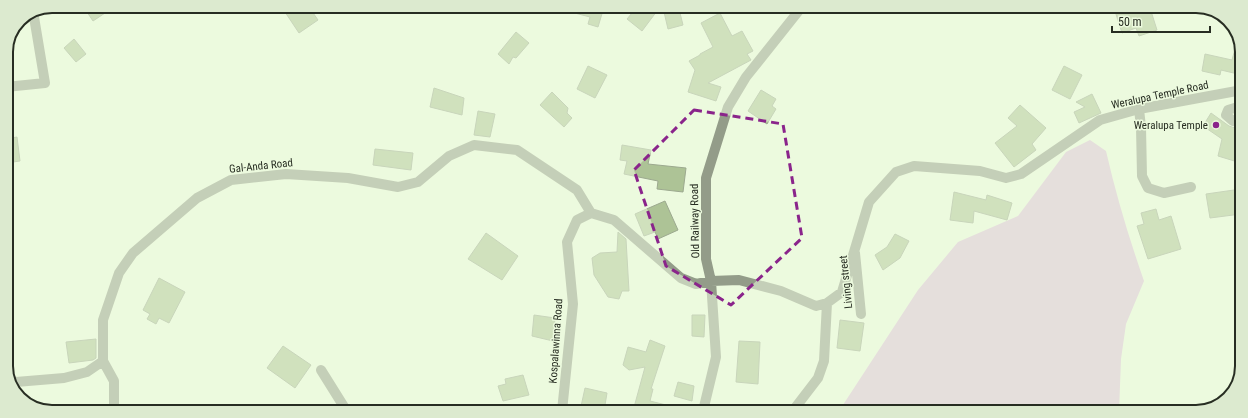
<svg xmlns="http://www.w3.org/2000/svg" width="1248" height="418" font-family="'Roboto Condensed',sans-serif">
	<rect width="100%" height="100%" fill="#ecfade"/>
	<!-- green -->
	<path fill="#dcbeda" d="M1090,140L1106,151C1116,195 1129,238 1144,281L1126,324L1121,359L1119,412L839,411L918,290L958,242L1018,216L1066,152Z"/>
	<!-- building -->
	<path fill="#adc396" stroke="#9ca98f" d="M83,6H100L105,13L93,21Z
		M281,6L309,7L318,20L299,33Z
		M567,7H604L598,27L588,24L590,17L567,11Z
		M637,7H660L642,31L627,19Z
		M1123,8H1150L1157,30L1139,36L1136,28L1122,33L1115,11Z
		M679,9L683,25L668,29L664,12Z
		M720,13L732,36L742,31L753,51L747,54L751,60L708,83L721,87L716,101L688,92L695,70L689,61L700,55V54L713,47L701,23Z
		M516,32L529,43L516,58L513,57L509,64L498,54Z
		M1238,38L1242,49V75L1221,70L1220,75L1202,71L1205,54L1232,60Z
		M74,39L86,54L76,62L64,48Z
		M588,66L607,75L595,98L577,89Z
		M1064,66L1082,75L1070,99L1052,90Z
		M434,88L464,98L462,115L430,107Z
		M761,90L776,99L772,106L776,109L767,124L748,111Z
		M552,92L568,108L567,113L572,118L564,127L540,105Z
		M1092,94L1101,113L1079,123L1074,112L1085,107L1076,102Z
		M1020,105L1046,128L1032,144L1036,150L1014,167L995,143L1017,126L1008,118Z
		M478,111L495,114L490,137L474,135Z
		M1211,113L1229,126L1241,130V163L1218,156L1222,139L1203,126Z
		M17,137L20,161L6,163V139Z
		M622,145L651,150L648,164L686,168L683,192L657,189L658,181L624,174L627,161L620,160Z
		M375,149L413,153L411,170L373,165Z
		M1241,189V214L1210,218L1206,194Z
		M954,192L986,200L987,195L1012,203L1007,220L974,211L973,223L950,220Z
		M665,201L678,230L658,239L655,232L644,236L635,214Z
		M1156,209L1159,220L1171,216L1181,249L1148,259L1137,226L1144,224L1141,213Z
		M618,232L626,239L629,291H622L619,299L608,297L594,275L592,258L600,253L617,252Z
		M486,233L518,256L502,280L468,259Z
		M895,234L909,241L900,258L883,270L875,255L887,247Z
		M159,278L185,292L169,323L159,318L156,324L147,319L150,314L143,310Z
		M534,315L555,318L553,341L532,336Z
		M692,315H705L704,337L692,336Z
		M840,320L864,323L860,351L837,348Z
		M96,339V358L93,360L69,363L66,342Z
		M650,340L665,346L651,389H653L650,401L674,407V411H633L645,367L629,370L623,365L628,347L646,352Z
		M739,341L760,342L758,384L736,382Z
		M283,346L311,365L295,388L267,368Z
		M523,375L529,395L503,401L498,386L506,384L505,379Z
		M678,382L694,386L692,401L674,396Z
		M585,388L607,393L604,411H580Z"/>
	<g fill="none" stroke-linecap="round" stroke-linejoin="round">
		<!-- minor -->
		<path stroke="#939c89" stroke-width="10" d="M6,87L45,83L34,17V13
			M1139,109L1141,127L1142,176L1148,188L1164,193L1191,187
			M1241,122L1233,121L1226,115L1228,110L1241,106
			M855,253L861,314
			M103,361L114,381V410
			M321,370L346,410
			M10,380L16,382L64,378L87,372L103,361V320L119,273L133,253L197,198L231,180L286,174L348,178L398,187L418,182L449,156L474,145L517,150L577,190L591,213
			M562,411L573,304L567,242L577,220L591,213L614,220L681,278L696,284L711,281L739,280L781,291L816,306L827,303L842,292L869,202L896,172L914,166L980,171L1006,178L1021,174L1100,120L1139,109L1242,90
			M703,411L716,357L711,281L706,259V178L728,107L746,77L801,8
			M793,411L795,408L818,378L824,361L827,303"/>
	</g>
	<!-- marked area -->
	<path d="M0 0H1248V418H0ZM694,110L783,124L802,238L731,305L666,266L634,170Z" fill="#ecfade" fill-opacity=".55" fill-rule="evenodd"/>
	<path fill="none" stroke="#8a248b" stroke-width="3" stroke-dasharray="8 5" stroke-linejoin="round" d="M694,110L783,124L802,238L731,305L666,266L634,170Z"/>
	<!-- markers -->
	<circle fill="#8a248b" stroke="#ecfade" stroke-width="1.5" cx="1216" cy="125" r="4"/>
	<g text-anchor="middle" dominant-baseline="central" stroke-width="3" stroke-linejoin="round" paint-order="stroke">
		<!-- street labels -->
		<g font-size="11" fill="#272d22" stroke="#ecfade">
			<text transform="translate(1160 95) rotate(-12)">Weralupa Temple Road</text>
			<text transform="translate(261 166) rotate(-6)">Gal-Anda Road</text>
			<text transform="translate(695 221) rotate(-91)">Old Railway Road</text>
			<text transform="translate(846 282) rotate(-96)">Living street</text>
			<text transform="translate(556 341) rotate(-86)">Kospalawinna Road</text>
		</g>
		<!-- poi labels -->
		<g font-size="11" fill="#272d22" stroke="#ecfade" text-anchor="end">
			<text x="1208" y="125">Weralupa Temple</text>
		</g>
	</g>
	<!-- crop -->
	<path d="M0 0H1248V418H0ZM52 13H1196A39 39 0 0 1 1235 52V366A39 39 0 0 1 1196 405H52A39 39 0 0 1 13 366V52A39 39 0 0 1 52 13Z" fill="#dceacf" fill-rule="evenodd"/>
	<path fill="none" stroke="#272d22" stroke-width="2" d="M52 13H1196A39 39 0 0 1 1235 52V366A39 39 0 0 1 1196 405H52A39 39 0 0 1 13 366V52A39 39 0 0 1 52 13Z"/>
	<!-- scale -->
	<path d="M1112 26v6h98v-6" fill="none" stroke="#272d22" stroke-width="2"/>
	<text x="1118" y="26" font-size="12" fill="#272d22" stroke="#ecfade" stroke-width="3" paint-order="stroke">50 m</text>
</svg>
